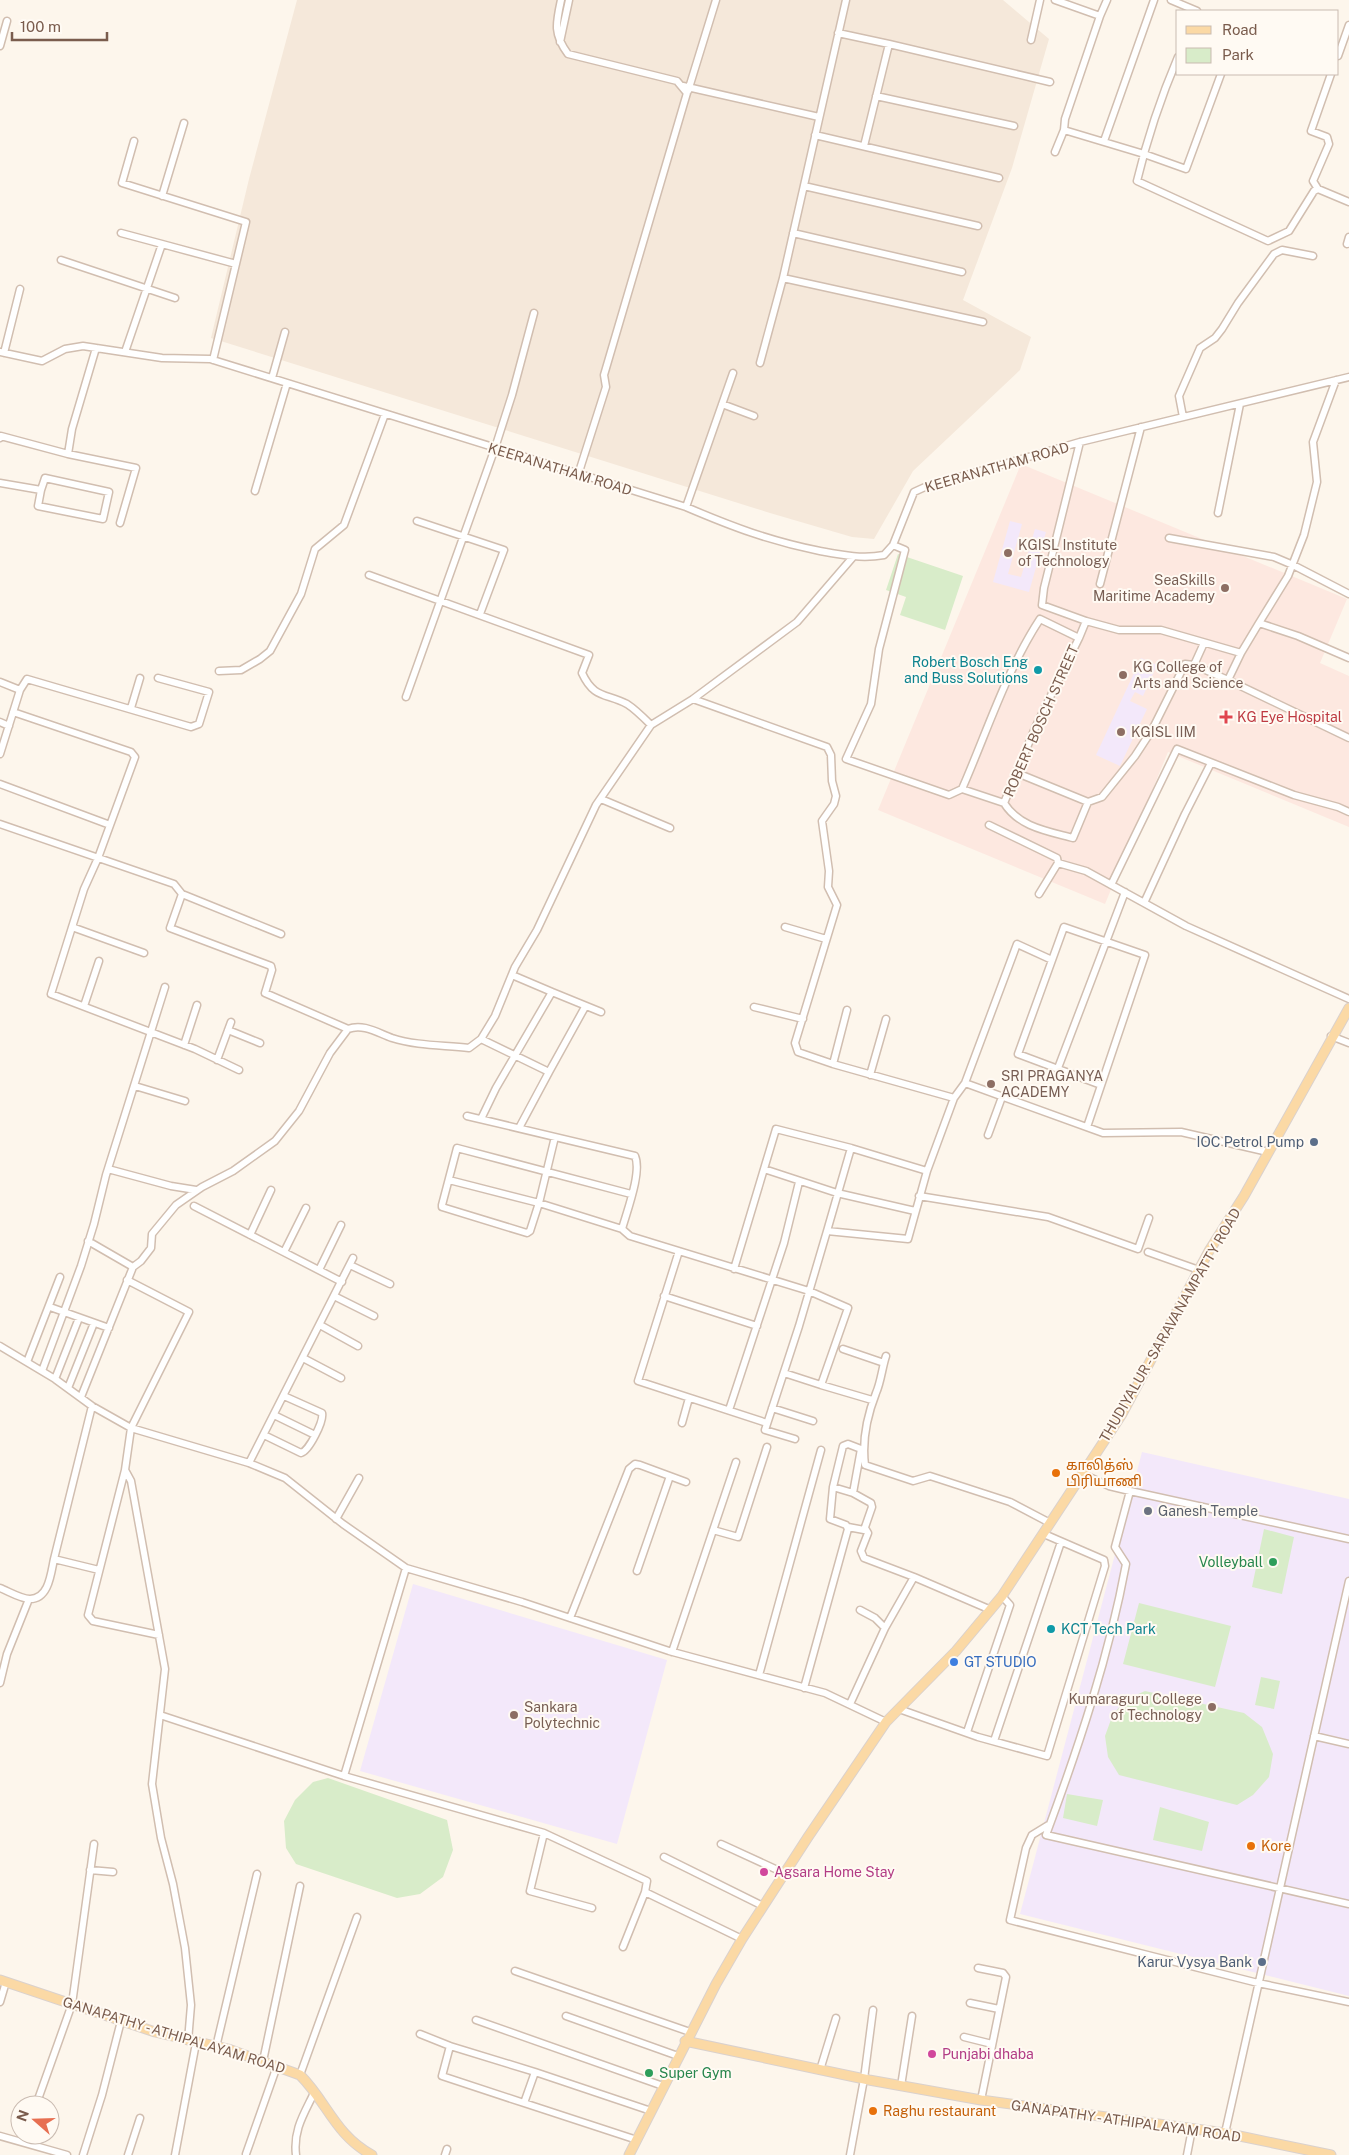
<svg xmlns="http://www.w3.org/2000/svg" width="1349" height="2155" font-family="'Public Sans','Noto Sans Tamil',sans-serif">
	<rect width="100%" height="100%" fill="#fdf6ec"/>
	<!-- residential -->
	<path fill="#f5e8da" d="M297,0H1003L1049,39L1012,168L963,300L1031,337L1020,370L913,471L874,539L852,537L770,513L211,338L249,179Z"/>
	<!-- commercial -->
	<path fill="#fde8e0" d="M1021,464L1347,599L1320,663L1349,676V827L1168,752L1105,904L878,810Z"/>
	<!-- education -->
	<path fill="#f3e8fa" d="M1010,521L1022,524L1008,574L1021,577L1035,529L1046,532L1029,592L993,582Z
		M1141,658L1157,665L1143,696L1135,692L1130,701L1147,709L1120,766L1096,755Z
		M1142,1452L1349,1499V1996L1020,1914Z
		M413,1584L667,1660L617,1844L360,1771Z"/>
	<!-- green -->
	<path fill="#d8ecc9" d="M898,554L963,576L945,630L900,615L906,597L886,590Z
		M1264,1529L1294,1537L1282,1594L1252,1587Z
		M1139,1603L1231,1626L1215,1687L1123,1664Z
		M1261,1677L1280,1681L1274,1709L1255,1705Z
		M1145,1691L1244,1713L1262,1727L1273,1754L1269,1777L1253,1795L1237,1805L1119,1775L1108,1757L1105,1736L1113,1714L1127,1699Z
		M328,1778L447,1820L453,1850L443,1877L420,1894L397,1898L296,1864L286,1848L284,1821L295,1800L313,1782Z
		M1067,1794L1103,1800L1097,1826L1063,1818Z
		M1160,1807L1209,1822L1202,1851L1153,1840Z"/>
	<g fill="none" stroke-linecap="round" stroke-linejoin="round">
		<!-- minor casing -->
		<g stroke="#d1beb0" stroke-width="9">
			<path id="minor" d="M561,0C556,23 553,34 568,54L677,81L687,93L604,375L606,387L578,475
				M846,0L783,278L983,322
				M1055,0L1100,16
				M1107,0L1100,16L1065,119L1064,130L1144,154L1186,169L1221,74
				M1171,0L1197,11
				M838,33L889,44L864,146
				M1031,40L1040,0
				M560,42L569,0
				M889,44L1050,82
				M0,46L7,21
				M1338,56L1349,25
				M1178,57C1161,97 1147,139 1137,181L1268,241L1289,231L1314,191L1318,189L1349,202
				M683,86L819,117
				M688,91L716,0
				M876,96L1014,126
				M815,135L999,178
				M134,141L122,183L246,222L213,360
				M1104,141L1154,0
				M1055,152L1064,130
				M804,186L978,226
				M1318,189L1313,181L1329,144L1327,137L1311,131L1331,74
				M162,196L184,123
				M121,233L162,244
				M793,233L962,272
				M1347,244L1349,237
				M61,260L175,298
				M0,352L42,361L65,349L83,346L162,358L210,359L686,507C733,527 770,541 820,551C842,555 862,559 884,555L893,545L914,492L925,487L1080,442L1349,377
				M125,352L162,244L236,264
				M4,353L20,289
				M760,363L783,278
				M272,378L285,332
				M722,404L754,416
				M1183,417L1179,396L1200,348L1215,338L1222,329L1238,303L1274,254L1282,250L1313,256
				M0,438L1,436L68,454L136,468L120,523
				M1080,442L1044,588L1042,605L1086,621L1119,630H1161L1241,653L1259,623L1298,636L1349,658
				M68,454L72,429L96,348
				M0,483L41,490L38,506L103,519L109,492L45,478L41,490
				M255,491L287,383
				M686,507L733,373
				M1218,513L1240,404
				M417,521L504,550L480,614
				M1169,538L1274,557L1293,565L1349,594
				M893,545L905,550L879,649L871,704L846,759L949,795L962,789
				M369,575L589,655L582,673C594,699 606,693 627,704C635,709 644,718 651,725
				M1100,584L1141,427
				M1040,619L1079,638L1035,728L1004,803L962,789C987,732 1006,671 1040,619Z
				M1259,623L1288,576L1304,535L1317,482L1313,442L1336,380
				M1079,638L1086,621
				M1194,665L1204,643
				M219,671L241,670L260,659L270,651L301,594L315,549L344,525L385,414
				M1228,680L1349,738
				M0,682L20,690
				M406,697L495,448L512,395L534,313
				M693,699L827,747L831,755L832,781L836,796L834,804L822,821L829,871L828,887L837,905L795,1043L798,1052L833,1064L954,1098
				M131,708L140,678
				M13,712L131,752L135,757L98,858L84,889L51,994L195,1049L239,1070
				M0,722L9,726
				M0,754L20,690L27,679L191,727L199,724L209,692L158,678
				M1017,773L1088,802
				M0,784L110,825
				M601,799L670,828
				M1004,803C1019,827 1047,831 1073,838L1088,802L1102,797L1135,756L1152,730L1185,664L1194,665L1228,680L1241,653
				M0,824L174,884L182,894L281,934
				M989,825L1057,858L1058,863L1086,871L1186,926L1349,999
				M1111,885L1177,749L1294,795L1338,807L1349,812
				M182,894L170,928L271,966L272,970L265,993L348,1029
				M1039,894L1058,863
				M1144,903L1185,814L1211,763
				M72,927L144,953
				M785,927L826,939
				M552,992L601,1012
				M84,1006L99,961
				M754,1007L803,1019
				M228,1030L260,1043
				M1331,1036L1349,1043
				M481,1039L549,1072L519,1128
				M184,1045L197,1005
				M217,1060L231,1022
				M833,1064L847,1010
				M1058,1068L1125,892
				M549,1072L585,1007
				M870,1075L886,1019
				M965,1083L1103,1133L1181,1132L1268,1152
				M135,1086L185,1101
				M467,1116L635,1156C642,1172 627,1211 622,1229L630,1236L809,1291L848,1308L821,1385L784,1373
				M481,1119L496,1088L552,992L512,975
				M1087,1127L1145,955L1064,927L1018,1054L1101,1085
				M988,1135L1002,1097
				M554,1141L539,1203L622,1229
				M108,1169L171,1186L196,1190
				M764,1169L837,1193L915,1211
				M927,1171L851,1148L827,1231L908,1239L927,1171L954,1098L965,1083L1017,944L1052,960
				M449,1180L539,1203L530,1231L527,1233L442,1207V1205L457,1148L631,1194
				M919,1196L1048,1217L1138,1249L1149,1218
				M194,1206L342,1282
				M250,1235L271,1190
				M88,1241L133,1267
				M679,1251L638,1381L767,1423
				M284,1252L306,1208
				M1148,1252L1199,1270
				M350,1265L390,1284
				M734,1269L776,1129L851,1148
				M319,1270L341,1225
				M127,1280L189,1312L131,1428L125,1470L131,1481L165,1669L152,1784L161,1838L173,1884L185,1948L191,2005L188,2041
				M334,1296L374,1316
				M664,1296L757,1326
				M50,1307L109,1328
				M320,1325L358,1346
				M0,1346L55,1379L92,1406L131,1428L249,1463L285,1478L343,1524L406,1568L522,1602L669,1651L825,1693L886,1722
				M843,1349L884,1363
				M886,1356C882,1368 881,1382 876,1393C867,1416 862,1441 865,1465L913,1481L930,1476L1010,1502L1050,1523
				M303,1358L341,1378
				M27,1362L60,1277
				M42,1371L81,1266L94,1224L106,1175L165,987
				M55,1379L79,1318
				M821,1385L872,1400
				M68,1388L94,1323
				M81,1397L133,1267L141,1261L151,1248L152,1234L176,1205L202,1187L233,1171L275,1141L299,1111L330,1053L348,1029C363,1023 378,1033 392,1038C417,1046 444,1045 469,1048L481,1039L495,1016L515,967L537,930L596,805L651,725L693,699L797,622L853,557
				M92,1406L54,1559L99,1570
				M772,1408L813,1421
				M729,1410L784,1243L799,1182
				M274,1415L315,1435
				M682,1423L689,1398
				M264,1435L301,1453C309,1451 324,1421 322,1413L284,1396
				M795,1439L765,1430L799,1326L827,1231
				M249,1463L353,1258
				M125,1470L88,1615L93,1621L159,1635
				M1083,1474L1109,1486L1130,1491L1349,1539
				M833,1487L853,1493
				M1130,1491L1115,1547L1126,1564C1109,1656 1079,1746 1046,1835L1349,1904
				M336,1519L359,1478
				M865,1528L868,1533L861,1551L864,1558L914,1577
				M713,1530L738,1537L767,1447
				M406,1568L344,1776L544,1833L647,1881L645,1892L623,1947
				M637,1571L670,1476
				M0,1588C8,1591 21,1599 30,1599C49,1599 51,1573 54,1559
				M860,1610L875,1618L885,1628
				M570,1618L629,1469L635,1464L640,1465L686,1482
				M672,1652L736,1462
				M759,1675L821,1450
				M0,1683L7,1654L29,1599
				M804,1688L848,1529L846,1525L830,1519L833,1487L843,1446L848,1444L861,1449L853,1493L871,1503L872,1507L864,1530L848,1527
				M850,1704L885,1628L914,1577L991,1610
				M899,1709L978,1737L1047,1756L1105,1566L1104,1560L1044,1534
				M160,1715L344,1776
				M967,1732L1010,1605L1002,1596
				M1314,1736L1349,1744
				M994,1741L1061,1542
				M1050,1824L1032,1835L1026,1848L1010,1920L1258,1983L1349,2002
				M544,1833L530,1891L592,1908
				M721,1844L784,1873
				M664,1857L763,1906
				M90,1870L113,1872
				M645,1892L742,1939
				M978,1968L1003,1973L1006,1977L981,2100
				M515,1971L690,2032
				M0,2002L6,1982
				M970,2003L999,2009
				M566,2016L678,2056
				M476,2020L663,2086
				M420,2034L450,2046L535,2072
				M964,2037L992,2044
				M450,2046L442,2076L524,2103
				M216,2047L257,1874
				M263,2061L300,1886
				M820,2070L836,2018
				M300,2075L357,1917
				M901,2086L912,2016
				M36,2105L72,2004L94,1844
				M1225,2133L1349,1581
				M0,2136L67,2155
				M637,2140L524,2103L535,2072L651,2111
				M246,2154L277,2066
				M83,2155L102,2095L121,2021
				M128,2155L140,2118
				M175,2155L196,2043
				M296,2155C293,2130 304,2114 314,2093
				M445,2155L447,2149
				M850,2155L864,2079L873,2010
				M1187,2155L1192,2129"/>
		</g>
		<!-- major casing -->
		<g stroke="#dad1cd" stroke-width="11">
			<path id="major" d="M0,1980L155,2032L228,2049L300,2075C327,2102 335,2135 372,2155
				M685,2041L869,2080L981,2100L1225,2133L1331,2155
				M629,2155L716,1984L742,1939L808,1837L886,1722L956,1651L1002,1596L1122,1414L1209,1251L1244,1196L1349,1008"/>
		</g>
		<!-- minor -->
		<use href="#minor" stroke="#fff" stroke-width="6"/>
		<!-- major -->
		<use href="#major" stroke="#fbd9a5" stroke-width="9"/>
	</g>
	<!-- markers -->
	<g fill="#8d6e63" stroke="#fffaf3" stroke-width="2">
		<circle cx="1008" cy="553" r="5"/>
		<circle cx="1225" cy="588" r="5"/>
		<circle cx="1123" cy="675" r="5"/>
		<circle cx="1121" cy="732" r="5"/>
		<circle cx="991" cy="1084" r="5"/>
		<circle cx="1212" cy="1707" r="5"/>
		<circle cx="514" cy="1715" r="5"/>
	</g>
	<g fill="#0f9aa8" stroke="#fffaf3" stroke-width="2">
		<circle cx="1038" cy="670" r="5"/>
		<circle cx="1051" cy="1629" r="5"/>
	</g>
	<path fill="#e0444e" stroke="#fffaf3" stroke-width="2" d="M1223.5 709.5h5v5h5v5h-5v5h-5v-5h-5v-5h5z"/>
	<g fill="#5c6f8a" stroke="#fffaf3" stroke-width="2">
		<circle cx="1314" cy="1142" r="5"/>
		<circle cx="1262" cy="1962" r="5"/>
	</g>
	<g fill="#e8710a" stroke="#fffaf3" stroke-width="2">
		<circle cx="1056" cy="1473" r="5"/>
		<circle cx="1251" cy="1846" r="5"/>
		<circle cx="873" cy="2111" r="5"/>
	</g>
	<circle fill="#6b7280" stroke="#fffaf3" stroke-width="2" cx="1148" cy="1511" r="5"/>
	<g fill="#2e9e5b" stroke="#fffaf3" stroke-width="2">
		<circle cx="1273" cy="1562" r="5"/>
		<circle cx="649" cy="2073" r="5"/>
	</g>
	<circle fill="#3f7fe0" stroke="#fffaf3" stroke-width="2" cx="954" cy="1662" r="5"/>
	<g fill="#d1479c" stroke="#fffaf3" stroke-width="2">
		<circle cx="764" cy="1872" r="5"/>
		<circle cx="932" cy="2054" r="5"/>
	</g>
	<g text-anchor="middle" dominant-baseline="central" stroke-width="4" stroke-linejoin="round" paint-order="stroke">
		<!-- street labels -->
		<g font-size="14" fill="#7a5c4d" stroke="#fffaf3">
			<text transform="translate(997 467) rotate(-16)">KEERANATHAM ROAD</text>
			<text transform="translate(560 469) rotate(17)">KEERANATHAM ROAD</text>
			<text transform="translate(1041 721) rotate(-66)">ROBERT BOSCH STREET</text>
			<text transform="translate(1170 1325) rotate(-60)">THUDIYALUR - SARAVANAMPATTY ROAD</text>
			<text transform="translate(174 2035) rotate(17)">GANAPATHY - ATHIPALAYAM ROAD</text>
			<text transform="translate(1126 2121) rotate(8)">GANAPATHY - ATHIPALAYAM ROAD</text>
		</g>
		<!-- education labels -->
		<g font-size="14" fill="#785e54" stroke="#fffaf3" text-anchor="start">
			<text x="1018" y="545">KGISL Institute<tspan x="1018" dy="16">of Technology</tspan></text>
			<text x="1215" y="580" text-anchor="end">SeaSkills<tspan x="1215" dy="16">Maritime Academy</tspan></text>
			<text x="1133" y="667">KG College of<tspan x="1133" dy="16">Arts and Science</tspan></text>
			<text x="1131" y="732">KGISL IIM</text>
			<text x="1001" y="1076">SRI PRAGANYA<tspan x="1001" dy="16">ACADEMY</tspan></text>
			<text x="1202" y="1699" text-anchor="end">Kumaraguru College<tspan x="1202" dy="16">of Technology</tspan></text>
			<text x="524" y="1707">Sankara<tspan x="524" dy="16">Polytechnic</tspan></text>
		</g>
		<!-- culture labels -->
		<g font-size="14" fill="#0d838f" stroke="#fffaf3" text-anchor="end">
			<text x="1028" y="662">Robert Bosch Eng<tspan x="1028" dy="16">and Buss Solutions</tspan></text>
			<text x="1061" y="1629" text-anchor="start">KCT Tech Park</text>
		</g>
		<!-- health labels -->
		<g font-size="14" fill="#be3a42" stroke="#fffaf3" text-anchor="start">
			<text x="1237" y="717">KG Eye Hospital</text>
		</g>
		<!-- service labels -->
		<g font-size="14" fill="#4e5e75" stroke="#fffaf3" text-anchor="end">
			<text x="1304" y="1142">IOC Petrol Pump</text>
			<text x="1252" y="1962">Karur Vysya Bank</text>
		</g>
		<!-- food labels -->
		<g font-size="14" fill="#c56008" stroke="#fffaf3" text-anchor="start">
			<text x="1066" y="1465">காலித்ஸ்<tspan x="1066" dy="16">பிரியாணி</tspan></text>
			<text x="1261" y="1846">Kore</text>
			<text x="883" y="2111">Raghu restaurant</text>
		</g>
		<!-- worship labels -->
		<g font-size="14" fill="#5b616d" stroke="#fffaf3" text-anchor="start">
			<text x="1158" y="1511">Ganesh Temple</text>
		</g>
		<!-- leisure labels -->
		<g font-size="14" fill="#27864d" stroke="#fffaf3" text-anchor="end">
			<text x="1263" y="1562">Volleyball</text>
			<text x="659" y="2073" text-anchor="start">Super Gym</text>
		</g>
		<!-- shop labels -->
		<g font-size="14" fill="#366cbe" stroke="#fffaf3" text-anchor="start">
			<text x="964" y="1662">GT STUDIO</text>
		</g>
		<!-- hotel labels -->
		<g font-size="14" fill="#b23c85" stroke="#fffaf3" text-anchor="start">
			<text x="774" y="1872">Agsara Home Stay</text>
			<text x="942" y="2054">Punjabi dhaba</text>
		</g>
	</g>
	<!-- legend -->
	<rect x="1176" y="10" width="162" height="65" fill="#fffaf3" stroke="#cabbb1"/>
	<rect x="1186" y="26" width="25" height="8" fill="#fbd9a5" stroke="#cabbb1"/>
	<text x="1222" y="35" font-size="15" fill="#7a5c4d">Road</text>
	<rect x="1186" y="48" width="25" height="15" fill="#d8ecc9" stroke="#cabbb1"/>
	<text x="1222" y="60" font-size="15" fill="#7a5c4d">Park</text>
	<!-- north arrow -->
	<g transform="translate(35 2120) rotate(290)"><circle r="24" fill="#fffaf3" stroke="#cabbb1"/>
	<path d="M0-4L9 19L0 12L-9 19Z" fill="#e76f51"/>
	<text y="-8" font-size="14" font-weight="bold" text-anchor="middle" fill="#7a5c4d">N</text>
	</g>
	<!-- scale -->
	<path d="M12 32v8h95v-8" fill="none" stroke="#7a5c4d" stroke-width="2.5"/>
	<text x="20" y="32" font-size="15" fill="#7a5c4d" stroke="#fffaf3" stroke-width="4" paint-order="stroke">100 m</text>
</svg>
